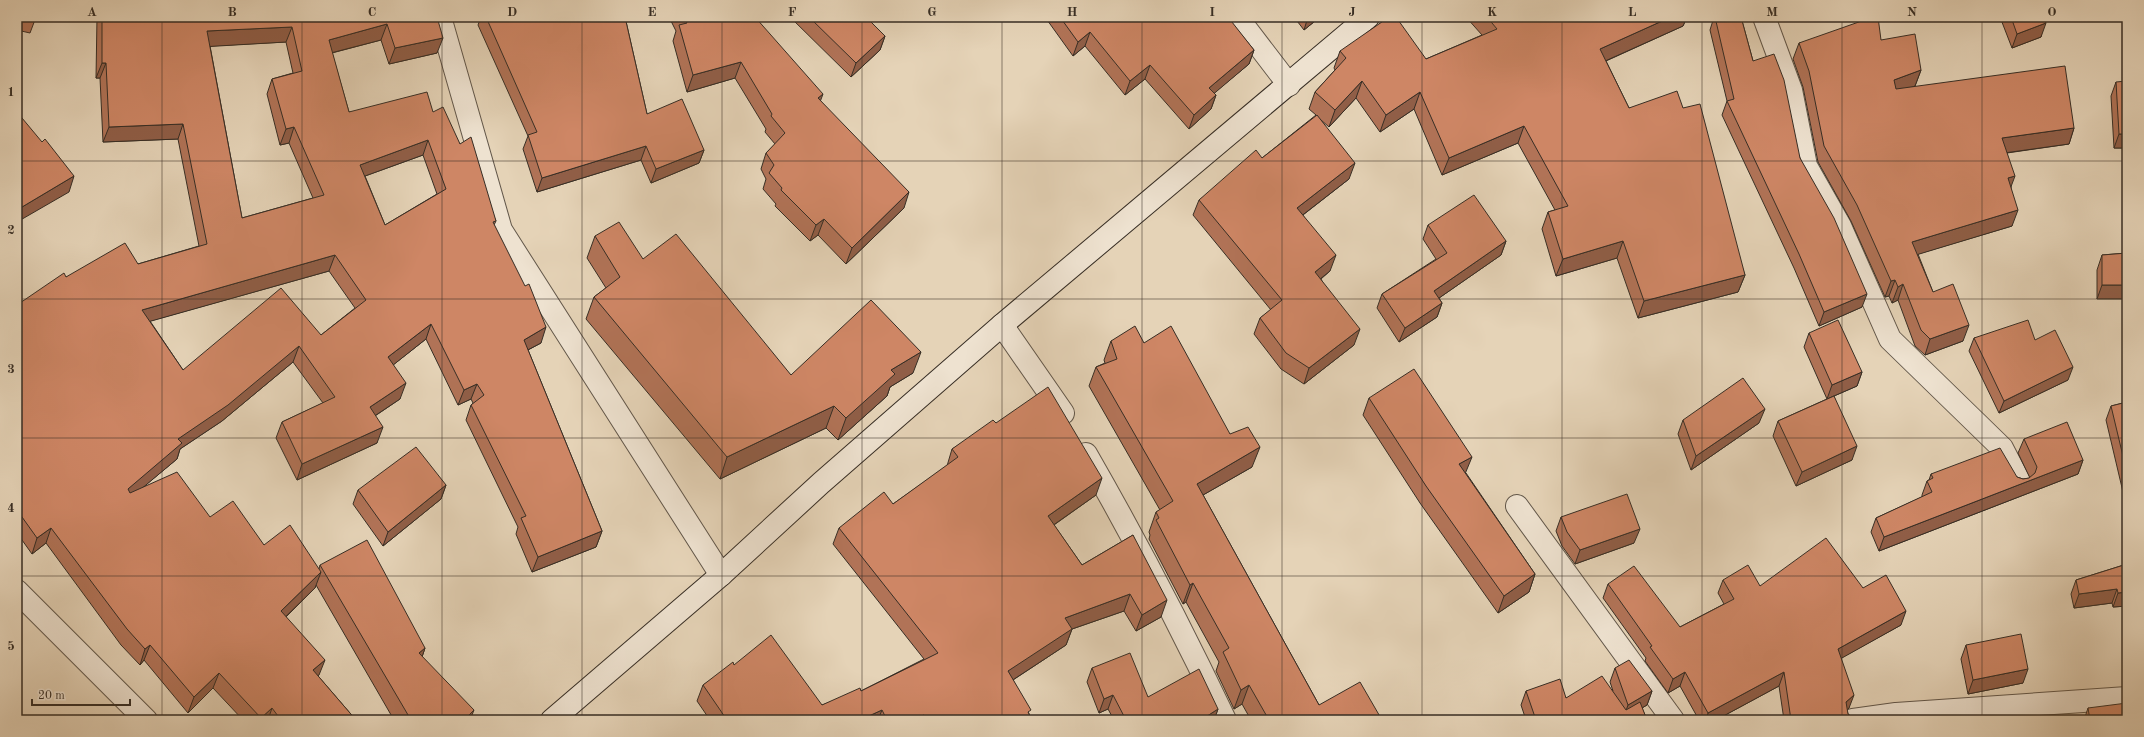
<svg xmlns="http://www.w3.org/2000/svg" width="2144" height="737" font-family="'Old Standard TT',serif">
	<rect width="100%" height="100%" fill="#e5d3b7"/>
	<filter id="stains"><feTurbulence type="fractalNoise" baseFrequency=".005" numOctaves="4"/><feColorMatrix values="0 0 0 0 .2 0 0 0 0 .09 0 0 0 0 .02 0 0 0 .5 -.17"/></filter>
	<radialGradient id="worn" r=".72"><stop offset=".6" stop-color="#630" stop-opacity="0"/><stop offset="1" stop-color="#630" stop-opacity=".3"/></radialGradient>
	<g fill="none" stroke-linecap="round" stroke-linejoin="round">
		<!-- street casing -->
		<g stroke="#62574a" stroke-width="24">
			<path id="street" d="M440,17L501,230L721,575
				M1237,17L1289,85
				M1764,17L1791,90L1806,166L1840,226L1890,339L2002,448L2019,481
				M1002,325L1063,413
				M1086,454C1136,541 1182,629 1225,720
				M1517,506L1673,720
				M17,591L146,720
				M1853,720L1896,714L2127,698"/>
		</g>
		<!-- secondary casing -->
		<g stroke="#372e25" stroke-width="24">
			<path id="secondary" d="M552,720L721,575L821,483L1002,325L1368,17"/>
		</g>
		<!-- street -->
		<use href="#street" stroke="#eee2d0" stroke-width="22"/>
		<!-- secondary -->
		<use href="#secondary" stroke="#eee2d0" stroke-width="22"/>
	</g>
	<!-- wall -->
	<path fill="#b17357" stroke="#372e25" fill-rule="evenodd" d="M17,17H36L30,33L17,30Z
		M97,17H437V53L389,64L381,40L332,53L349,112H433L460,144L496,221L494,225L541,343L528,350L602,531L596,547L532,572L516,534L518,527L466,420L471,405L473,403L471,399L458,405L426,339L393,365L400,399L375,416L377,443L297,480L276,438L282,422L323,403L293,362L222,421L180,449L177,459L142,488L210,517L264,545L319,569L320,565L425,648L422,657L470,720H394L316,585L315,588L286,617L319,675L318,676L356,720H243L213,688L188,713L144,660L140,665L121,645L46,543L32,554L17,533V305L66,277L138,264L199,246L178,139L103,142L100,78H96ZM286,42L293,73L272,79L267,94L280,145L289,143L313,198L242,218L210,46ZM423,155L437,194L385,225L365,176ZM329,271L355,308L321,335L183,370L150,321Z
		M481,17H625L647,114L704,150L699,163L651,183L641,160L537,192L523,149L528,136L478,25Z
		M669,17H755L904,208L846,264L818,235L810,241L775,206L776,204L763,189L766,179L761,169L766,153L775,144L765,132L766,129L735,78L687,92L673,41L676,31Z
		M790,17H866L885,36L880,50L851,77Z
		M1045,17H1227L1254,50L1249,64L1214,93L1216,95L1211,109L1189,129L1145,79L1125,95L1085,46L1073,56Z
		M1294,17H1320L1304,30Z
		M1466,17H1687L1683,26L1606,61L1629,108H1683L1745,275L1738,292L1638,318L1617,258L1556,276L1542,229L1548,212L1555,210L1518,143L1442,175L1414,109L1380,132L1356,98L1329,127L1321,120L1349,179L1303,215L1330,271L1321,279L1354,345L1304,384L1281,369L1254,334L1260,318L1271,310L1193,215L1199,200L1262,158L1316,115L1309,109L1315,92L1335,70L1334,68L1340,51L1426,59L1482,35Z
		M1714,17H1741L1753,61L1800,158L1862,307L1819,326L1794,268L1722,115L1727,101L1710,30Z
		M2000,17H2044L2041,37L2012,48Z
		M1881,40L1921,70L1915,86L1911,87L2074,128L2069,144L2007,153L2011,187L2012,226L1918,254L1933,292L1963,341L1925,355L1915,346L1898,300L1892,303L1889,296L1885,297L1851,221L1818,162L1803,87L1793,59L1799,43Z
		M2116,82L2127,148H2114L2111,96Z
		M1428,225L1506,241L1501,255L1439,298L1442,303L1437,317L1399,342L1377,308L1382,294L1436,259L1423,239Z
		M595,236L643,259L791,375L913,373L890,387L887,396L838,440L826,428L720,479L586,319L594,297L606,288L587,258Z
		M2127,253L2097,299V270L2102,255Z
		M1809,333L1862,372L1857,386L1834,396L1852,460L1796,486L1773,436L1778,421L1827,399L1804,347Z
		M1974,338L2035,340L2068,380L1999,413L1969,351Z
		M1111,341L1144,343L1230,434L1252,467L1203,495L1319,705L1382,720H1251L1242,704L1234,709L1216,671L1219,662L1186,602L1183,604L1149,539L1150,535L1149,532L1156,512L1160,510L1089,386L1096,367L1105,363L1104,360Z
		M1369,398L1466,473L1535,574L1529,592L1498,613L1420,503L1363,415Z
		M2127,402V509L2106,420L2111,406Z
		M1683,420L1759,423L1691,470L1678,434Z
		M996,423L1096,495L1054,525L1082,565L1133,535L1161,617L1136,631L1124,611L1072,629L1066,645L1013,680L1032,720H710L697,701L703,685L734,665L822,705L861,691L924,659L833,544L839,528L893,504L947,466L952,449Z
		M2024,439L2083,460L2078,474L1879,551L1871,532L1876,518L1922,497V495L1927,481L1929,480L1931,474L2017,477L2023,479L2030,478L2018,453Z
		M446,485L441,499L383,546L353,504L358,490Z
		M1561,517L1634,543L1575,564L1562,546L1556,531Z
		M2127,564V606L2113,607L2112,603L2074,608L2071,594L2076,580Z
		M1723,580L1760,586L1863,588L1901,625L1841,658L1849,708L1847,710L1848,714L1853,718L1880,720H1784L1779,686L1716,720H1699L1680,686L1668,693L1645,661L1646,658L1603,598L1608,584L1680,627L1724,604L1718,593Z
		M1966,645L2023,683L1968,694L1961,659Z
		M1092,668L1148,697L1218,709L1214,720H1114L1108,709L1099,713L1087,682Z
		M1615,668L1652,691L1647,705L1642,708L1647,720H1526L1521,705L1526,691L1566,698L1613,691L1610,682Z
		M2088,708L2127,720H2084Z"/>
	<!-- shaded-wall -->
	<path fill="#905e47" stroke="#372e25" d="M1308,17H1320L1304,30Z
		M1671,17H1687L1683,26L1594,66L1600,49Z
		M2046,23L2041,37L2012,48L2017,34Z
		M387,24L381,40L323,55L329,40Z
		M292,27L286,42L201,47L207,31Z
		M1090,32L1085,46L1073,56L1078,42Z
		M885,36L880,50L851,77L856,63Z
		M443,38L437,53L389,64L395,48Z
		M1254,50L1249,64L1204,102L1209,88Z
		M741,62L735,78L687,92L693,75Z
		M102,63H106L100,78H96Z
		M1150,65L1145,79L1125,95L1130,81Z
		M1921,70L1915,86L1888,96L1894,80Z
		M1362,81L1356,98L1329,127L1335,110Z
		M1420,92L1414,109L1380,132L1386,115Z
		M823,94L817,110L818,98Z
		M1216,95L1211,109L1189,129L1194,115Z
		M183,124L178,139L103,142L109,127Z
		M1524,126L1518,143L1442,175L1449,158Z
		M294,127L289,143L280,145L286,129Z
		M2074,128L2069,144L1997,154L2002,138Z
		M2119,134H2127V148H2114Z
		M428,140L423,155L354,180L360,165Z
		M646,146L641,160L537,192L542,178Z
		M704,150L699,163L651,183L656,169Z
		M1355,163L1349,179L1291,224L1297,208Z
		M74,176L69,192L17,222V210Z
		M2015,176L2009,192L2008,178Z
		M909,192L904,208L846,264L852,248Z
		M2018,210L2012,226L1906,258L1912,242Z
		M824,219L818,235L810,241L816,225Z
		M1506,241L1501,255L1429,305L1434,291Z
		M1623,241L1617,258L1556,276L1563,259Z
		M335,255L329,271L137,325L142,310Z
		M1336,255L1330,271L1309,288L1315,272Z
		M1745,275L1738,292L1638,318L1644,301Z
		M1895,280L1889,296L1885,297L1891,281Z
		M1903,284L1898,300L1892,303L1898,287Z
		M2102,285H2127V299H2097Z
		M1867,294L1862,307L1819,326L1824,312Z
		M1442,303L1437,317L1399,342L1405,328Z
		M431,324L426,339L383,373L388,357Z
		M1969,325L1963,341L1925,355L1930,339Z
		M546,327L541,343L518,355L524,340Z
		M1360,329L1354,345L1304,384L1309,368Z
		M299,346L293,362L222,421L180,449L177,459L122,505L128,489L178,439Z
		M921,352L913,373L890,387L887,396L838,440L846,418L891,370Z
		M2073,367L2068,380L1999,413L2004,401Z
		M1862,372L1857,386L1827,399L1832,385Z
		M406,383L400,399L364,423L370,407Z
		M477,384L471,399L458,405L464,390Z
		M834,406L826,428L720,479L727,457Z
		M1765,409L1759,423L1691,470L1696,456Z
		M383,427L377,443L297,480L302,464Z
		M1857,446L1852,460L1796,486L1802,472Z
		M1260,447L1252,467L1189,503L1197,484Z
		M1472,457L1465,474L1459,464Z
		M2083,460L2078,474L1879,551L1884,537Z
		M1102,478L1096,495L1042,533L1048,516Z
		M446,485L441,499L383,546L388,532Z
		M51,528L46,543L32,554L37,538Z
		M1640,529L1634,543L1575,564L1580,550Z
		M602,531L596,547L532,572L538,557Z
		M321,572L315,588L275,627L281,611Z
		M1535,574L1529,592L1498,613L1504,596Z
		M1193,583L1186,602L1183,604L1190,585Z
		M2117,589L2112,603L2074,608L2079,594Z
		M2127,592V606L2113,607L2118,593Z
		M1130,594L1124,611L1072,629L1066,645L1002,687L1008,671L1065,618Z
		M1167,600L1161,617L1136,631L1142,615Z
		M1906,611L1901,625L1833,663L1838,649Z
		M150,645L144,660L140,665L145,649Z
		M425,648L419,666V653Z
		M325,660L319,675L307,686L313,670Z
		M2028,669L2023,683L1968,694L1973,680Z
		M1685,672L1680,686L1668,693L1673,679Z
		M1784,672L1779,686L1716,720H1706L1708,713Z
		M219,673L213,688L188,713L194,697Z
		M1249,685L1242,704L1234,709L1241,690Z
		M1652,691L1647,705L1623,719L1628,705Z
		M1113,695L1108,709L1099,713L1104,699Z
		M1854,695L1849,708L1841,716L1846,702Z
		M272,708L268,720H260L261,718Z
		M1218,709L1214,720H1201Z
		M474,710L470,720H464Z
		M882,710L878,720H860Z
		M924,715L922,720H913Z"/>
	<!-- building -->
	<path fill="#ce8665" stroke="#372e25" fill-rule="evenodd" d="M102,17H437L443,38L395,48L387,24L329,40L349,112L427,92L433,112L443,107L460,144L471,137L496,221L493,222L525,286L529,284L546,327L524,340L602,531L538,557L521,518L526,516L471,405L484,395L477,384L464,390L431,324L388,357L406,383L370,407L383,427L302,464L282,422L335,397L299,346L228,405L178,439L182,443L128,489L130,493L177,472L210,517L233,501L264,545L290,525L321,572L281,611L325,660L313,670L356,720H281L272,708L261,718L219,673L194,697L150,645L145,649L127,629L51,528L37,538L17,510V305L64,273L66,277L125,243L138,264L207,244L183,124L109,127L106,63H102ZM292,27L302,71L272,79L286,129L294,127L324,195L242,218L207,31ZM428,140L446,189L385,225L360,165ZM335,255L366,300L321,335L281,288L183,370L142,310Z
		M486,17H625L647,114L682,99L704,150L656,169L646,146L542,178L528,135L537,132Z
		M684,17H755L823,94L818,98L909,192L852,248L824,219L816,225L781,190L782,188L769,173L774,165L766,153L785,133L771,116L772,114L741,62L693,75L679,25L687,23Z
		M809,17H866L885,36L856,63Z
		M1060,17H1228L1254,50L1209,88L1216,95L1194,115L1150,65L1130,81L1090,32L1078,42Z
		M1389,17H1396L1426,59L1497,29L1487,17H1671L1600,49L1629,108L1677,91L1683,108L1700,104L1745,275L1644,301L1623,241L1563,259L1548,212L1568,206L1524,126L1449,158L1420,92L1386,115L1362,81L1335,110L1315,92L1346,58L1340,51Z
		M1715,17H1741L1753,61L1774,54L1784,80L1800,158L1834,218L1867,294L1824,312L1799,254L1727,101L1734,99Z
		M1873,17H1878L1881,40L1915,34L1921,70L1894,80L1896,89L2065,66L2074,128L2002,138L2015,176L2008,178L2018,210L1912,242L1933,292L1953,284L1969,325L1930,339L1921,330L1903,284L1898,287L1895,280L1891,281L1857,205L1824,146L1809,71L1799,43Z
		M2011,17H2044L2046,23L2017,34Z
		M2127,81V134H2119L2116,82Z
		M17,112L42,142L45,139L74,176L17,210Z
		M1317,115L1355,163L1297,208L1336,255L1315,272L1360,329L1309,368L1286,353L1260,318L1282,300L1199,200L1256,150L1262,158Z
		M1474,195L1506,241L1434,291L1442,303L1405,328L1382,294L1447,253L1428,225Z
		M619,222L643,259L676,234L791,375L871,300L921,352L891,370L895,374L846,418L834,406L727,457L594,297L620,277L595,236Z
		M2127,253V285H2102V255Z
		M1838,320L1862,372L1832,385L1809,333Z
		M2028,320L2035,340L2055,330L2073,367L2004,401L1974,338Z
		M1135,326L1144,343L1171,326L1230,434L1248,427L1260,447L1197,484L1319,705L1360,682L1382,720H1269L1249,685L1241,690L1223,652L1229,648L1193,583L1190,585L1156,520L1159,518L1156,512L1173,501L1096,367L1117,359L1111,341Z
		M1414,369L1472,457L1459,464L1535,574L1504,596L1426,486L1369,398Z
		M1743,378L1765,409L1696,456L1683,420Z
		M1048,387L1102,478L1048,516L1082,565L1133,535L1167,600L1142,615L1130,594L1065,618L1072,629L1008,671L1031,710L1028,712L1032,720H925L924,715L913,720H887L882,710L860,720H727L703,685L733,662L734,665L771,635L822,705L860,688L861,691L938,653L839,528L884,492L893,504L958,457L952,449L993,420L996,423Z
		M1834,396L1857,446L1802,472L1778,421Z
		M2127,402V473L2111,406Z
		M2067,422L2083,460L1884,537L1876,518L1932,492L1927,481L1933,478L1931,474L2000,448L2017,477L2023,479L2029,478L2035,473L2037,467L2024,439Z
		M416,447L446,485L388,532L358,490Z
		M1627,494L1640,529L1580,550L1567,532L1561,517Z
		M1826,538L1863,588L1886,575L1906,611L1838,649L1854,695L1846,702L1848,714L1853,718L1859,719L1879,716L1880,720H1791L1784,672L1708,713L1685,672L1673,679L1650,647L1652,646L1608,584L1634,566L1680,627L1734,599L1723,580L1748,565L1760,586Z
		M367,540L425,648L419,653L474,710L464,720H411L320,565Z
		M2127,564V592L2118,593L2117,589L2079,594L2076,580Z
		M2021,634L2028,669L1973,680L1966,645Z
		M1130,653L1148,697L1199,669L1218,709L1201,720H1126L1113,695L1104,699L1092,668Z
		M1629,660L1652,691L1628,705L1615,668Z
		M1602,676L1626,710L1640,702L1647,720H1536L1526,691L1560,679L1566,698Z
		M2127,703V720H2090L2088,708Z
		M1998,718L1999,720H1987Z"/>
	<!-- grid -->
	<path fill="none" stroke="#372e25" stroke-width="1" stroke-opacity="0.55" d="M162,17V720M302,17V720M442,17V720M582,17V720M722,17V720M862,17V720M1002,17V720M1142,17V720M1282,17V720M1422,17V720M1562,17V720M1702,17V720M1842,17V720M1982,17V720M17,161H2127M17,299H2127M17,438H2127M17,576H2127"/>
	<!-- margin -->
	<rect width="2144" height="737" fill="none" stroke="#e5d3b7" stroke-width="44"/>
	<!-- scale -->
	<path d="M32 699v6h98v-6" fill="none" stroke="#372e25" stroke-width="2"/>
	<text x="38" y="699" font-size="12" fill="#372e25" stroke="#eee2d0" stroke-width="3" paint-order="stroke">20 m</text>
	<rect x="22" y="22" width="2100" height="693" fill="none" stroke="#372e25" stroke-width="1.5"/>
	<g font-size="13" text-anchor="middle" font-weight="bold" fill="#372e25">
		<text x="92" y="16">A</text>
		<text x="232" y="16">B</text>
		<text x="372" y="16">C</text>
		<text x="512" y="16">D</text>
		<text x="652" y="16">E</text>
		<text x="792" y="16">F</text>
		<text x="932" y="16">G</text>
		<text x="1072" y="16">H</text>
		<text x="1212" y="16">I</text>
		<text x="1352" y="16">J</text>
		<text x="1492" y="16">K</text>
		<text x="1632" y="16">L</text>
		<text x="1772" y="16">M</text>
		<text x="1912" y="16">N</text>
		<text x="2052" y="16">O</text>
		<text x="11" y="96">1</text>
		<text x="11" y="234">2</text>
		<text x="11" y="373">3</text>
		<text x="11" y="512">4</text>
		<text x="11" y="650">5</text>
	</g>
	<rect width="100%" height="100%" filter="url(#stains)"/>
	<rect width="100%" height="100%" fill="url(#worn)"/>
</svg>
